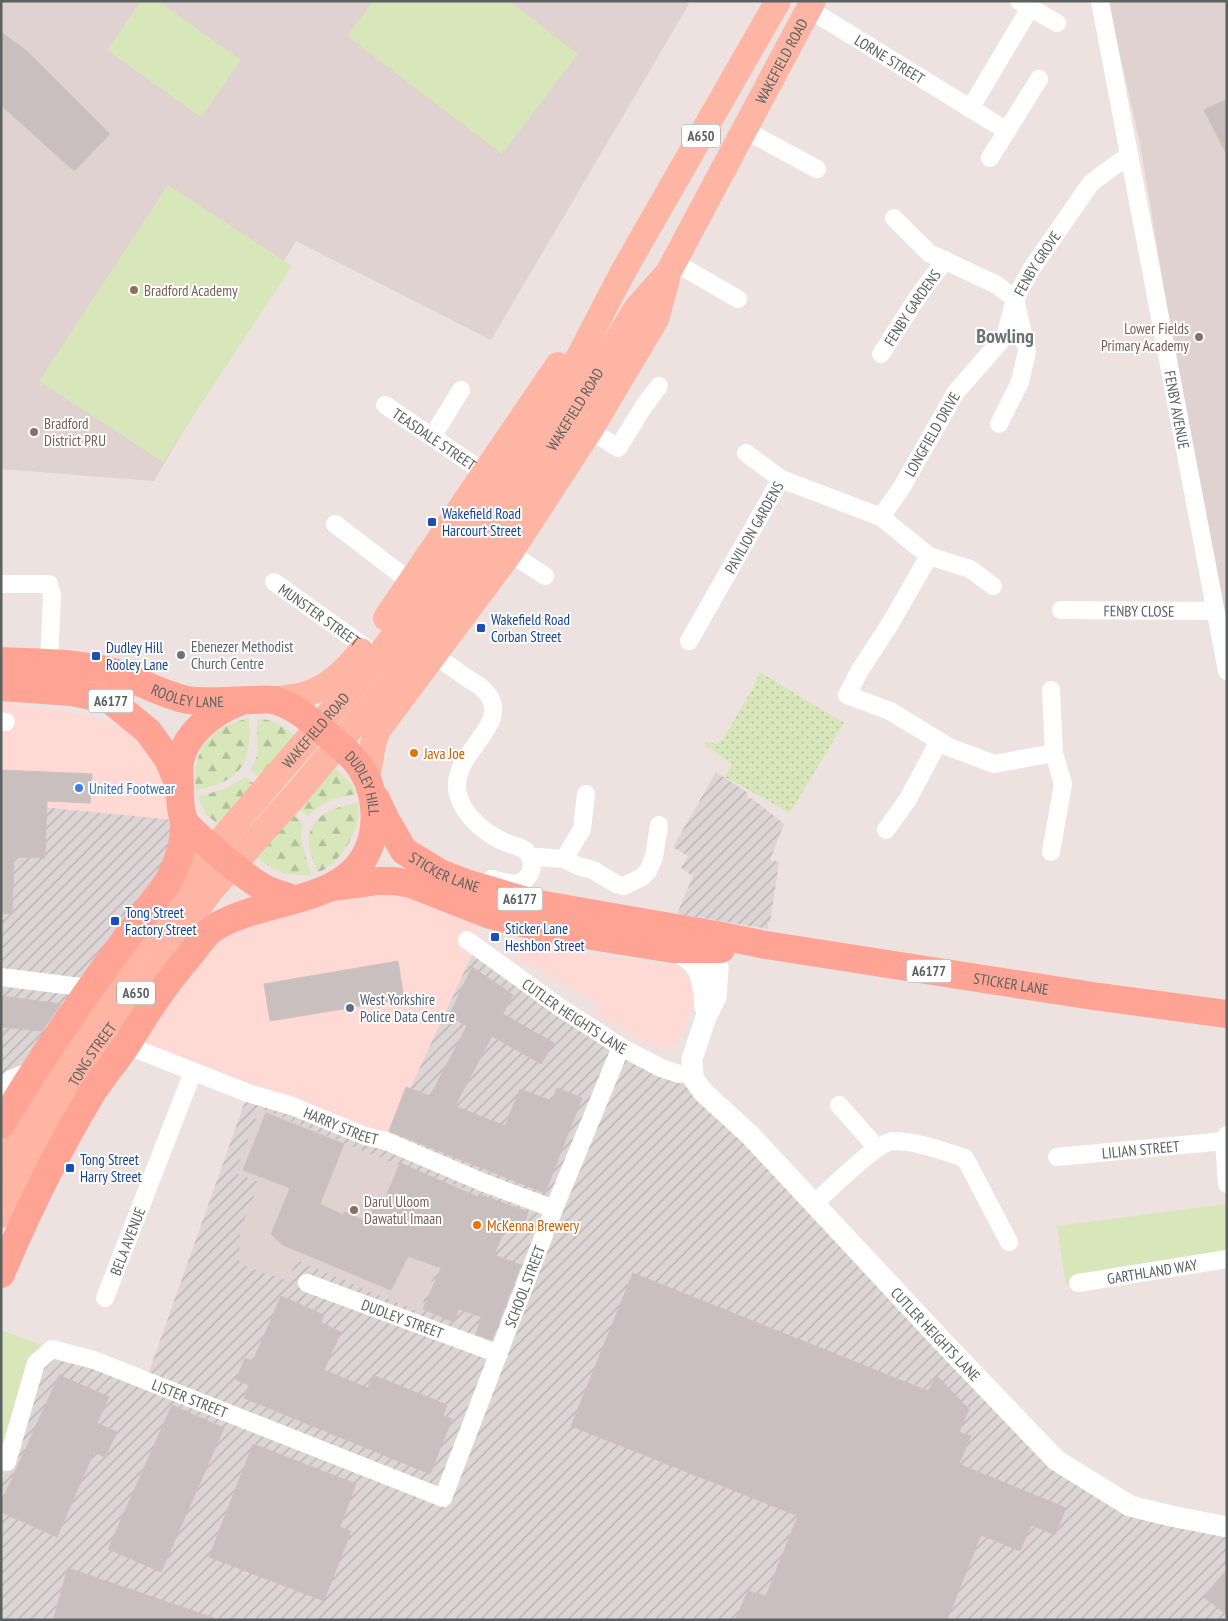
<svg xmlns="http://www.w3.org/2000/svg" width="1228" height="1621" font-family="'PT Sans Narrow',sans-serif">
	<defs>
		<pattern id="industrial-furrows" width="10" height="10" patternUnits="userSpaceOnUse" patternTransform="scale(1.25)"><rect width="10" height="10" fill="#ddd5d5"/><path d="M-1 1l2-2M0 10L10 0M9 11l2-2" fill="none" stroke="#b6b0b0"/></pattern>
		<pattern id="forest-firs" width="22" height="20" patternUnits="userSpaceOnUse" patternTransform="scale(1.25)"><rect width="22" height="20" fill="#d7e7b9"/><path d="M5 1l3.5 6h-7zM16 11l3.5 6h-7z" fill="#b1bf9a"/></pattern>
		<pattern id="park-dots" width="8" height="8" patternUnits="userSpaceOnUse" patternTransform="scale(1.25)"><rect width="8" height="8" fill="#d7e7b9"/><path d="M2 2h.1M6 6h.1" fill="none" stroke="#b1bf9a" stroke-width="1.8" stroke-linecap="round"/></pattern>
	</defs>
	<rect width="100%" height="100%" fill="#ede2e0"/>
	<!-- commercial -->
	<path fill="#ffd9d3" d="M1,702L84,715L120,726L179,765L184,821L1,803Z
		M260,886L330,888L479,903L476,946L386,1141L126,1045L222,924Z
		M520,943L674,966L680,969L689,980L693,993V1003L679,1041L671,1047L658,1048L598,1015L601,1006L525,961L516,966Z"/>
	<!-- industrial -->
	<path fill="url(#industrial-furrows)" d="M716,772L748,793L747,798L753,799L784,824L770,860L779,862L770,922L768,923V929L677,914L693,876L681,868L688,856L673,847Z
		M1,803L184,821L185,837L33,1070L1,1088Z
		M476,946L679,1074L1056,1460L1130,1506L1227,1527V1620H1V1486L36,1363L52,1349L146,1380L248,1093L386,1141Z"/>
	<!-- education -->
	<path fill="#dfd2d0" d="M1,1H684L689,4L491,340L296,241L154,481L1,469Z
		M1108,1H1227V669L1140,143Z
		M260,1108L396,1164L469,1190L419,1312L296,1260L288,1281L239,1264L240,1231L259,1182L235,1173Z"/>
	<!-- grass -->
	<path fill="#d7e7b9" d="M141,1H158L241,60L201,117L107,50Z
		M373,1H509L578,54L502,154L347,36Z
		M168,185L292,266L163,462L39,381Z
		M1227,1204V1259L1066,1285L1057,1226Z
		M1,1330L52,1349L36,1363L1,1486Z"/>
	<!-- forest -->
	<path fill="url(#forest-firs)" d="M249,718C252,763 242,781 196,790C191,750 211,727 249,718Z
		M257,719C274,719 283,726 296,737L262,780L251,770L257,756Z
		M331,764L352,785L356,794C337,797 320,802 308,817L296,807Z
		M245,777L257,786L221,827L206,814L198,797L227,788Z
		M358,802C362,828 341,864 317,873C314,863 309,850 309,839C311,813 338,807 358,802Z
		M291,813L303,824L301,839L311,875C284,876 276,872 255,856Z"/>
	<!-- park -->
	<path fill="url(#park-dots)" d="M760,672L844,723L790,813L725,777L732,764L704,744L706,741L716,744L723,739L753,688Z"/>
	<!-- building -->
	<path fill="#cabfbf" stroke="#d2bfbe" d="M1,32L28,52L110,134L74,171L1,105Z
		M1227,99V155L1204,110Z
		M1,770L92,774L90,803L47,801L45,858L14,857L12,914L1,913Z
		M398,961L404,999L270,1021L264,984Z
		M472,967L513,995L503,1014L554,1043L541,1064L492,1036L455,1106L505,1126L520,1089L552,1101L557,1088L582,1098L545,1193L389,1131L406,1087L430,1096L467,1026L449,1016Z
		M1,996L61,1004L42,1031L1,1027Z
		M266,1113L344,1144L320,1204L343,1215L344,1212L368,1222L375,1201L383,1204L400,1163L478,1197L479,1194L528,1212L523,1231L507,1224L494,1255L521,1265L492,1340L476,1334L481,1317L459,1309L454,1322L423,1309L441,1268L408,1256L391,1290L283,1245L271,1234L290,1188L243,1170Z
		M633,1273L928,1391L937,1376L969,1409L959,1432L971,1436L959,1464L1066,1508L1055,1535L1031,1525L1020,1551L981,1535L947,1620H735L748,1591L766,1596L798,1516L571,1426Z
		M281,1296L324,1315L321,1323L341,1332L324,1370L368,1388L373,1375L447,1405L443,1416L452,1419L430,1474L244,1398L249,1385L236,1380L245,1358L253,1361Z
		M59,1375L109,1397L97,1423L117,1432L105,1457L94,1452L57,1537L1,1512V1503Z
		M172,1405L224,1428L161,1572L108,1549Z
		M253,1444L356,1484L340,1527L351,1531L324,1601L209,1557Z
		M68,1568L214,1618L213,1620H53Z
		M1227,1569V1615L1204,1597Z"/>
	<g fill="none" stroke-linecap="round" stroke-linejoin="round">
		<!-- minor -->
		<g stroke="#fff" stroke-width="18">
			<path d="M1019,1L1057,23"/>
			<path id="s1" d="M1100,1L1227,671"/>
			<path id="s2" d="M809,9L1007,131"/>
			<path d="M970,109L1030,8"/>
			<path d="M745,130L817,169"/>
			<path d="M990,158L1039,79"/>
			<path d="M894,218L929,253L997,285L1015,299L1005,336L956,392L902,487L881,517L929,556L890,624L860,670L847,695L890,711L949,747L994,764L1054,753L1051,690"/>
			<path d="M674,262L738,299"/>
			<path id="s3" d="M881,354L917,298L945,260"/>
			<path id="s4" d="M385,405L485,473"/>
			<path id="s5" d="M999,424L1020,382L1027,351L1015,299L1032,268L1091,183L1129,155"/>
			<path d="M590,430L618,448L644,406L659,386"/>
			<path d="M432,437L461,390"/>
			<path d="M746,453L781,479"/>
			<path d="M335,524L411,582"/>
			<path d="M510,553L545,576"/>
			<path d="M929,556L970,569L993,586"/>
			<path id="s6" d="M274,582L365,647"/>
			<path d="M1,584H49L52,595L49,663"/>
			<path id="s7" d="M1061,610L1215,611"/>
			<path id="s8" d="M689,641L781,479L881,517"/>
			<path d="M435,655C446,663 458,672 470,680C475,683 481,686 485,691C518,726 441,755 460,800C467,819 489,836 507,843C513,846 523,847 527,852C536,862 532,880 518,883C510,885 500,881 492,879"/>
			<path d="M1,721L6,722"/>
			<path d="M886,830L908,799L939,741"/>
			<path d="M1051,852L1063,784L1054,753"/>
			<path d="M531,858L538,857L564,859L578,866L593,870L616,884L624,886L642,877L648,871L654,857L659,825"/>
			<path d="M564,859L582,829L586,794"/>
			<path id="s9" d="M467,940L558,1006L621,1047L661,1068L679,1074L692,1073"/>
			<path d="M1,977L89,988"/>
			<path id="s10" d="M126,1045L248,1093L292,1106L365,1136L386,1141L482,1182L554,1209"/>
			<path d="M1,1088L11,1079L33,1070"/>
			<path d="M839,1105L877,1148"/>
			<path d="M1227,1135L1224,1141L1227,1184"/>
			<path id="s11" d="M1057,1157L1224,1141"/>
			<path d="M815,1203C829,1190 877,1142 893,1141C917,1141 943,1151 965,1158L1009,1242"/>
			<path id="s12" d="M307,1283L499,1354"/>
			<path id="s13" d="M1078,1283L1227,1259"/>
			<path id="s14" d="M105,1298L193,1072"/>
			<path id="s15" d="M7,1462L36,1363L52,1349L94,1360L443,1498L554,1209L621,1047"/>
		</g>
		<!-- tertiary -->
		<g stroke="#fff" stroke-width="21">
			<path id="s16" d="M716,935L718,970L716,997L706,1017L692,1059L693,1078L703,1092L750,1135L945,1344L1056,1460L1130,1506L1171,1516L1227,1527"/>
			<path d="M672,949C702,963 703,976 705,1007"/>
		</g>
		<!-- primary -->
		<g stroke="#ffb5a3" stroke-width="26">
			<path d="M386,618L558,365"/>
			<path d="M271,700C282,698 295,698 306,694C328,688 347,669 361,651"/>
			<path d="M367,779L373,744L378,730L510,553L590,430L656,319L667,279"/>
			<path id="s17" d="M1,1174L26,1123L117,974L192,874L377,658L461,547L537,437L624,270L778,1"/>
			<path id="s18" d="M1,1215L35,1148L88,1057L212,889L299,791L396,675L521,496L636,309L668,273L813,1"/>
		</g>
		<!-- trunk -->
		<g stroke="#ffa494" stroke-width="28">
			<path id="s19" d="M1,661C38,663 77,662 113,672C136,679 164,696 188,700C209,703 231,700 252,700C259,700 266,699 273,700C293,705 308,718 323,731C333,740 345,749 354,759C376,784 381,825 366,854C340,906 256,898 211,930C205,934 199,943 194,950C170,978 148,1009 129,1041C118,1059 103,1075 92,1093C57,1151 27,1212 1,1274"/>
			<path d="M1,687L72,692L110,700L148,731L168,759L179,785"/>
			<path d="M239,702C212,712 182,736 179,767C179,774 180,782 180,790C180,799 180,811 184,820C190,832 246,877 259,885C269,892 283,895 294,899"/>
			<path id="s20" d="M376,799L386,820L404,851L440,873L469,884L533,903L716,935L766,945L1093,996L1227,1014"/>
			<path d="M334,887L378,881H395L411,884L490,915L542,928L672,949H721"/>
			<path d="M1,1125C51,1040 109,961 168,882C178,861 185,844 184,821"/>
		</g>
	</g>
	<!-- markers -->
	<g fill="#8d6e63" stroke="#fff" stroke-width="2">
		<circle cx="134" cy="290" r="5"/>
		<circle cx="1199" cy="337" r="5"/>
		<circle cx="34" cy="432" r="5"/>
		<circle cx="354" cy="1210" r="5"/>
	</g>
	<g fill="#1a4fb4" stroke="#fff" stroke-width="2">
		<rect x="427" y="517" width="10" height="10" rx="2.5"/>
		<rect x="476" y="623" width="10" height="10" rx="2.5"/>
		<rect x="91" y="651" width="10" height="10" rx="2.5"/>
		<rect x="110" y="916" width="10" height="10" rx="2.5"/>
		<rect x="490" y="932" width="10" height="10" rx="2.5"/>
		<rect x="65" y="1163" width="10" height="10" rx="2.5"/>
	</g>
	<circle fill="#6b7280" stroke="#fff" stroke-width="2" cx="181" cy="655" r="5"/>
	<g fill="#e8710a" stroke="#fff" stroke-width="2">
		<circle cx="414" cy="753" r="5"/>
		<circle cx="477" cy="1225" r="5"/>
	</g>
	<circle fill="#3f7fe0" stroke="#fff" stroke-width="2" cx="79" cy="788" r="5"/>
	<circle fill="#5c6f8a" stroke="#fff" stroke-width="2" cx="350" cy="1008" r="5"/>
	<g text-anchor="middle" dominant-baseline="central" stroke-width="4" stroke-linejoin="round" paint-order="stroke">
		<!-- shield labels -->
		<g fill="#fff" stroke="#8b9190" stroke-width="1">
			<rect x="682" y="124.5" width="38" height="23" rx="4"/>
			<rect x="88.5" y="689.5" width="45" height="23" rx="4"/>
			<rect x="497.5" y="887.5" width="45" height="23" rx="4"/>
			<rect x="906.5" y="959.5" width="45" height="23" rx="4"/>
			<rect x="117" y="981.5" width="38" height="23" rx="4"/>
		</g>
		<g font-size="14" font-weight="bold" fill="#596261">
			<text x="701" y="136">A650</text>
			<text x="111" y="701">A6177</text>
			<text x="520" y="899">A6177</text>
			<text x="929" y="971">A6177</text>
			<text x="136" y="993">A650</text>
		</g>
		<!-- street labels -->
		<g font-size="15" fill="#596261" stroke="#fff">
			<text stroke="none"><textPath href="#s2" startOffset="95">LORNE STREET</textPath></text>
			<text stroke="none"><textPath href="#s18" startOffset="1398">WAKEFIELD ROAD</textPath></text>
			<text stroke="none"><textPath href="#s5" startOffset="174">FENBY GROVE</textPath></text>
			<text stroke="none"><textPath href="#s3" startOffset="56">FENBY GARDENS</textPath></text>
			<text stroke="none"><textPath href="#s18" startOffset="992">WAKEFIELD ROAD</textPath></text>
			<text stroke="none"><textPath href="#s1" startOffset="416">FENBY AVENUE</textPath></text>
			<text transform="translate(932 434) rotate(-60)">LONGFIELD DRIVE</text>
			<text stroke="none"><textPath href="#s4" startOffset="60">TEASDALE STREET</textPath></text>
			<text stroke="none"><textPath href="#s8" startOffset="131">PAVILION GARDENS</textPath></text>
			<text stroke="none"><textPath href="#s7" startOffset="78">FENBY CLOSE</textPath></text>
			<text stroke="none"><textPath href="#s6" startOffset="56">MUNSTER STREET</textPath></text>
			<text stroke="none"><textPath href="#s19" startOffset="192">ROOLEY LANE</textPath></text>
			<text stroke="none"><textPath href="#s17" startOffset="546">WAKEFIELD ROAD</textPath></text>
			<text stroke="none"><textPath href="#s19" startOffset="406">DUDLEY HILL</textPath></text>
			<text stroke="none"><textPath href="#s20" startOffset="105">STICKER LANE</textPath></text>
			<text stroke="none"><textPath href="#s20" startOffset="684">STICKER LANE</textPath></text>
			<text stroke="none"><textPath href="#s9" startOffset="132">CUTLER HEIGHTS LANE</textPath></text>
			<text stroke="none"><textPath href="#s18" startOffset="185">TONG STREET</textPath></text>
			<text stroke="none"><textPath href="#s10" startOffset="230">HARRY STREET</textPath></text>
			<text stroke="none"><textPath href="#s11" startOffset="84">LILIAN STREET</textPath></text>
			<text stroke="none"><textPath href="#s14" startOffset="61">BELA AVENUE</textPath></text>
			<text stroke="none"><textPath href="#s13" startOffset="75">GARTHLAND WAY</textPath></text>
			<text stroke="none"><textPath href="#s15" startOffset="770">SCHOOL STREET</textPath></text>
			<text stroke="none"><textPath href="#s12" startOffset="102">DUDLEY STREET</textPath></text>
			<text stroke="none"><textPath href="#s16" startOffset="501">CUTLER HEIGHTS LANE</textPath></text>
			<text stroke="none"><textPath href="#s15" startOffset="271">LISTER STREET</textPath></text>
		</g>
		<!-- education labels -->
		<g font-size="15" fill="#785e54" stroke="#fff" text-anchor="start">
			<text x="144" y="290">Bradford Academy</text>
			<text x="1189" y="328" text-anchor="end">Lower Fields<tspan x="1189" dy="17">Primary Academy</tspan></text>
			<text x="44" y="423">Bradford<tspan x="44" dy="17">District PRU</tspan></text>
			<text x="364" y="1201">Darul Uloom<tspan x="364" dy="17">Dawatul Imaan</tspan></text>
		</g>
		<!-- transit labels -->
		<g font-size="15" fill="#164399" stroke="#fff" text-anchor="start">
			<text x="442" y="513">Wakefield Road<tspan x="442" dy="17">Harcourt Street</tspan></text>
			<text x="491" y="619">Wakefield Road<tspan x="491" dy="17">Corban Street</tspan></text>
			<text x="106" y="647">Dudley Hill<tspan x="106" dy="17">Rooley Lane</tspan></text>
			<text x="125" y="912">Tong Street<tspan x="125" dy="17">Factory Street</tspan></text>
			<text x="505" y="928">Sticker Lane<tspan x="505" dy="17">Heshbon Street</tspan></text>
			<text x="80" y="1159">Tong Street<tspan x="80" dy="17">Harry Street</tspan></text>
		</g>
		<!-- worship labels -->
		<g font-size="15" fill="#5b616d" stroke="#fff" text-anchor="start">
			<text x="191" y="646">Ebenezer Methodist<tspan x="191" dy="17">Church Centre</tspan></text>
		</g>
		<!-- food labels -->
		<g font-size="15" fill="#c56008" stroke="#fff" text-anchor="start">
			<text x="424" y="753">Java Joe</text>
			<text x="487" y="1225">McKenna Brewery</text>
		</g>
		<!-- shop labels -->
		<g font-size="15" fill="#366cbe" stroke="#fff" text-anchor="start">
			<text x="89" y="788">United Footwear</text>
		</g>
		<!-- service labels -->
		<g font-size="15" fill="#4e5e75" stroke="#fff" text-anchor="start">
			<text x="360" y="999">West Yorkshire<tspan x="360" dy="17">Police Data Centre</tspan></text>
		</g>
		<!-- district labels -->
		<g font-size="20" font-weight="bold" fill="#6a7473" stroke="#fff">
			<text x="1005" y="336">Bowling</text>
		</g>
	</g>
	<!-- border -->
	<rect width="1228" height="1621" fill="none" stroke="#596261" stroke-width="5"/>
</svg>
